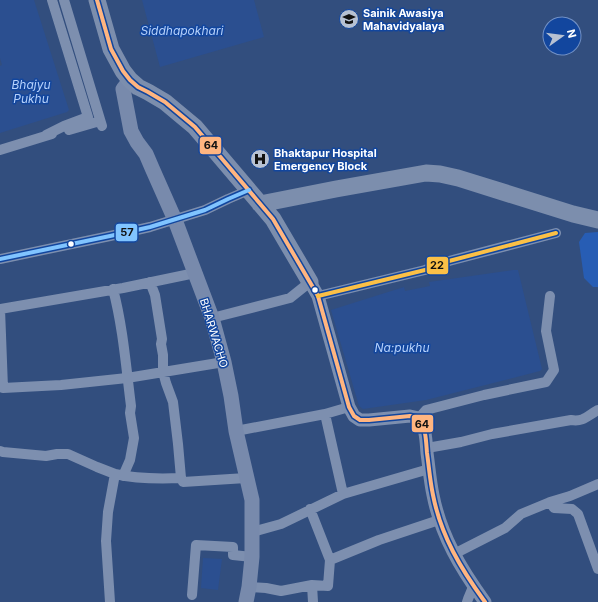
<svg xmlns="http://www.w3.org/2000/svg" width="598" height="602" font-family="Inter,sans-serif">
	<rect width="100%" height="100%" fill="#324e7e"/>
	<!-- green -->
	<path fill="#275db4" d="M598,232V287H593L584,278L579,242L585,233Z"/>
	<!-- water -->
	<path fill="#2b4f90" d="M0,0H34L69,110L67,112L0,133V66L2,65L0,58Z
		M142,0H254L264,37L160,67Z
		M513,270H518L542,369L540,371L426,400L363,409L359,406L331,310L404,287L405,291L430,286L429,282Z
		M203,558L222,559L218,590L201,588Z"/>
	<g fill="none" stroke-linecap="round" stroke-linejoin="round">
		<!-- minor -->
		<path stroke="#7d8faf" stroke-width="10" d="M64,0L102,126
			M69,130L100,121
			M46,135L64,126L88,117L52,0
			M0,150L52,134
			M0,259L110,236L150,227L205,210L228,199L249,190
			M150,282L155,295L162,339L161,344L163,355V372L166,383L173,402L178,444L181,478
			M113,289C123,327 126,367 131,406L130,413L134,438L130,460L123,476
			M318,296L425,270L449,261L556,233
			M212,318L290,298L310,282
			M0,387L3,388L61,385L127,378L224,362
			M3,388L0,309L123,288L195,273
			M325,414L343,494
			M419,418L426,410L484,395L546,382L554,370L546,331L550,296
			M236,431L325,414L349,407
			M427,448L461,442L492,434L571,420C584,422 587,416 598,410
			M0,451L3,452L46,456L57,454H68L97,467L115,474
			M550,502L554,508L572,509L578,514L598,569
			M252,532L281,524L343,494L429,469
			M454,554L505,528L521,514L550,502L570,496L598,484
			M330,560L379,540L439,520
			M312,585L313,602
			M249,587L266,588L281,591L312,585L328,586L330,560L310,509
			M192,595L196,545L233,547V555L252,557
			M110,602L106,541L108,512L115,474C137,479 158,479 181,478L183,482L246,478
			M467,602L468,599L473,587"/>
		<!-- tertiary -->
		<path stroke="#7d8faf" stroke-width="13" d="M310,282L318,296L349,407L354,416L360,420H369L410,416L419,418C426,428 426,441 427,453C429,467 430,481 433,495C441,536 461,569 485,602"/>
		<!-- secondary -->
		<path stroke="#788aac" stroke-width="15" d="M130,80L123,89L131,131L137,142L146,154L152,168L175,220L212,318L224,362L231,396L236,431L252,500V557L249,587L246,602"/>
		<!-- primary -->
		<path stroke="#7c8ead" stroke-width="17" d="M97,0L111,49L123,71L130,80L138,87L148,92L165,102L195,127L273,219L310,282
			M260,204L336,189L426,173L440,174L458,178L573,214L598,220"/>
		<!-- bus-1 casing -->
		<g stroke="#12469e" stroke-width="7">
			<path id="bus-1" d="M97,0L111,49L123,71L130,80L138,87L148,92L165,102L195,127L273,219L318,296L349,407L354,416L360,420H369L410,416L419,418C426,428 426,441 427,453C429,467 430,481 433,495C441,536 461,569 485,602"/>
		</g>
		<!-- bus-2 casing -->
		<g stroke="#12469e" stroke-width="7">
			<path id="bus-2" d="M0,259L110,236L150,227L205,210L228,199L249,190"/>
		</g>
		<!-- bus-3 casing -->
		<g stroke="#12469e" stroke-width="7">
			<path id="bus-3" d="M318,296L425,270L449,261L556,233"/>
		</g>
		<!-- bus-1 -->
		<use href="#bus-1" stroke="#ffb580" stroke-width="4"/>
		<!-- bus-2 -->
		<use href="#bus-2" stroke="#80c4ff" stroke-width="4"/>
		<!-- bus-3 -->
		<use href="#bus-3" stroke="#fbc046" stroke-width="4"/>
	</g>
	<!-- icons -->
	<defs>
		<g id="school-disc" transform="scale(1)"><circle r="9.5" fill="#b7c1d2" stroke="#12469e"/><path d="M0-5L7-2L0 1L-7-2ZM-4 1L0 2.5L4 1V4Q0 6-4 4Z" fill="#111"/></g>
		<g id="hospital-disc" transform="scale(1)"><circle r="9.5" fill="#b7c1d2" stroke="#12469e"/><path d="M-5-5h3v3.5h4V-5h3V5h-3V1.5h-4V5h-3Z" fill="#111"/></g>
	</defs>
	<g fill-rule="evenodd">
		<use href="#school-disc" x="349" y="19"/>
		<use href="#hospital-disc" x="260" y="159"/>
	</g>
	<!-- markers -->
	<g fill="#fff" stroke="#12469e" stroke-width="1.5">
		<circle cx="71" cy="244" r="3.5"/>
		<circle cx="315" cy="290" r="3.5"/>
	</g>
	<g text-anchor="middle" dominant-baseline="central" stroke-width="3" stroke-linejoin="round" paint-order="stroke">
		<!-- poi labels -->
		<g font-size="11" font-weight="bold" fill="#fff" stroke="#12469e" text-anchor="start">
			<text x="363" y="13">Sainik Awasiya<tspan x="363" dy="13">Mahavidyalaya</tspan></text>
			<text x="274" y="153">Bhaktapur Hospital<tspan x="274" dy="13">Emergency Block</tspan></text>
		</g>
		<!-- street labels -->
		<g font-size="11" fill="#fff" stroke="#12469e">
			<text transform="translate(214 333) rotate(73)">BHARWACHO</text>
		</g>
		<!-- water labels -->
		<g font-size="12" font-style="italic" fill="#b6d1fb" stroke="#12469e">
			<text x="182" y="30">Siddhapokhari</text>
			<text x="31" y="84">Bhajyu<tspan x="31" dy="14">Pukhu</tspan></text>
			<text x="402" y="347">Na:pukhu</text>
		</g>
	</g>
	<g stroke="#12469e" stroke-width="1.5">
		<rect x="199" y="136" width="23" height="19" rx="4" fill="#ffb580"/>
		<rect x="115" y="223" width="23" height="19" rx="4" fill="#80c4ff"/>
		<rect x="426" y="256" width="23" height="19" rx="4" fill="#fbc046"/>
		<rect x="411" y="414" width="23" height="19" rx="4" fill="#ffb580"/>
	</g>
	<g font-size="11" text-anchor="middle" font-weight="bold" fill="#111">
		<text x="211" y="149">64</text>
		<text x="127" y="236">57</text>
		<text x="437" y="269">22</text>
		<text x="422" y="428">64</text>
	</g>
	<!-- north arrow -->
	<g transform="translate(562 36) rotate(76)"><circle r="19" fill="#12469e" stroke="#7190c5"/>
	<path d="M0-3L7 15L0 10L-7 15Z" fill="#b7c1d2"/>
	<text y="-6" font-size="11" font-weight="bold" text-anchor="middle" fill="#ffffff">N</text>
	</g>
</svg>
